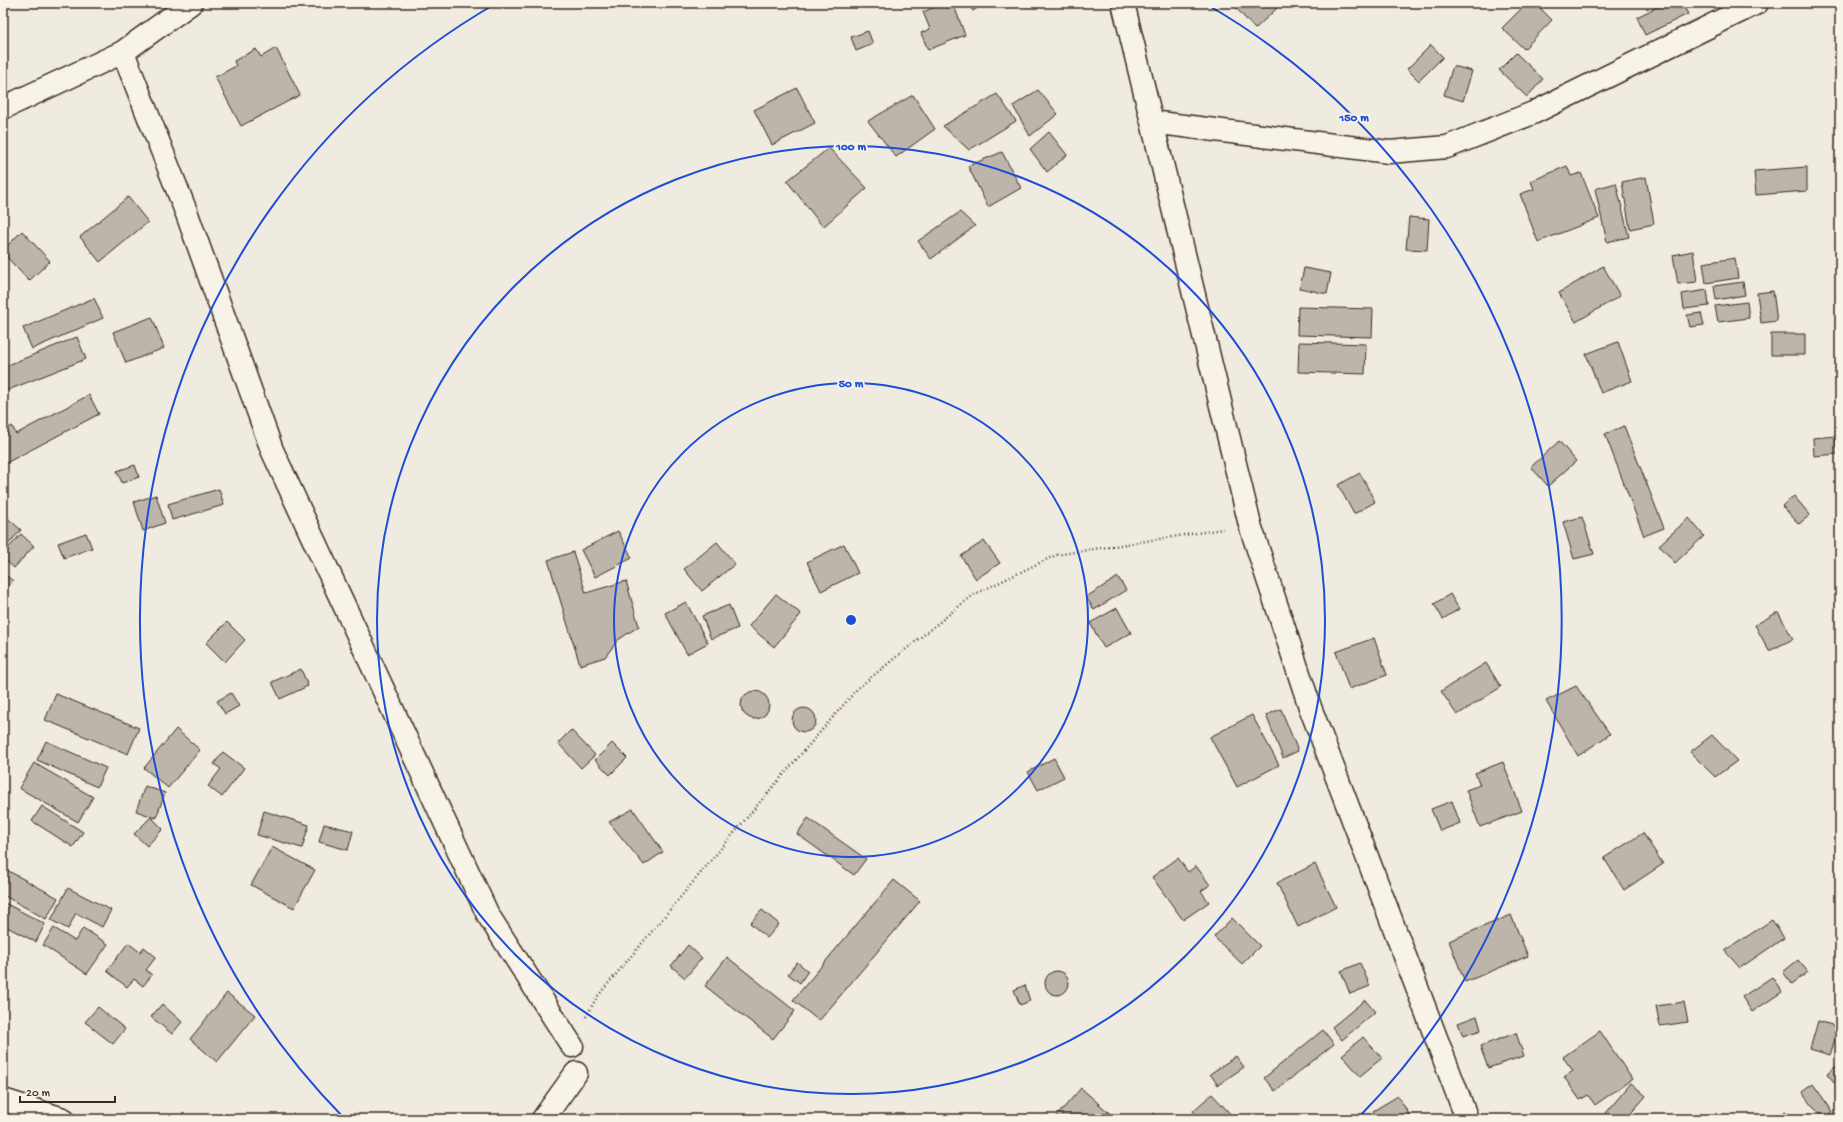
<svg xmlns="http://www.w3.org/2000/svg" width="1843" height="1122" font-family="'Gochi Hand',sans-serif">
	<rect width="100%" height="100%" fill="#efebe0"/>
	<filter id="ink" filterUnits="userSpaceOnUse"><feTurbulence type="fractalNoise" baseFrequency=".025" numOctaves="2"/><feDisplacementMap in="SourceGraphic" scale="8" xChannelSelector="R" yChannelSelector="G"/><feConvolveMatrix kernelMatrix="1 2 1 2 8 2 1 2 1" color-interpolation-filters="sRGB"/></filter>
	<g filter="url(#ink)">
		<!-- building -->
		<path fill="#bdb5aa" stroke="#3b2a1e" d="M945,3H953L965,35L928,50L921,33L930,29L923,12Z
			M967,3H984L973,11Z
			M1241,3H1272L1277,8L1255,29L1236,8Z
			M1527,3H1535L1552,20L1524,49L1502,28Z
			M1665,3H1682L1688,14L1645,35L1637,17Z
			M868,31L873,44L856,51L851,37Z
			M1431,45L1443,57L1419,81L1407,69Z
			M276,48L300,95L241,126L215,77L236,66L234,61L256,49L261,57Z
			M1516,53L1543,79L1527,97L1499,70Z
			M1453,66L1472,71L1463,101L1444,95Z
			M797,88L815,123L772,145L754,110Z
			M1038,90L1058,114L1030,136L1013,106Z
			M997,94L1016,121L969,150L943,126Z
			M913,95L935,129L896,157L868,121Z
			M1049,132L1067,155L1047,172L1030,149Z
			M829,148L867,188L823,227L787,181Z
			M1002,152L1021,188L988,207L968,166Z
			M1567,166L1571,176L1581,173L1599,218L1538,242L1520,194L1534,189L1531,181Z
			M1807,167V191L1756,195L1754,171Z
			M1646,177L1654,224L1630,229L1622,182Z
			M1616,183L1629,237L1607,242L1595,189Z
			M128,197L148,222L100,262L80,237Z
			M960,212L975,226L931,259L918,241Z
			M1409,217L1429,219L1427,250L1406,249Z
			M22,231L50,261L29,281L3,253V250Z
			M1693,251L1697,282L1678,284L1673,255Z
			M1735,258L1738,278L1706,283L1703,263Z
			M1603,266L1620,296L1576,322L1559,293Z
			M1304,268L1331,273L1327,294L1300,288Z
			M1743,282L1745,295L1716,300L1714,286Z
			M1707,290L1709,306L1684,309L1682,294Z
			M1773,291L1777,321L1761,323L1757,293Z
			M94,298L103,318L32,349L23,328Z
			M1747,302L1749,318L1718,322L1715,306Z
			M1298,307L1373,309L1372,337L1297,335Z
			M1701,313L1704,325L1690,327L1687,315Z
			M152,317L164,348L126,363L113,332Z
			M1771,334H1805V355H1771Z
			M77,337L86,359L3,392V367Z
			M1299,342L1366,344L1365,374L1298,372Z
			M1618,342L1632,381L1601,393L1586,354Z
			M89,395L99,414L6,463L3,458V431L12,426L16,434Z
			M1624,426L1664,528L1644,536L1605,434Z
			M1836,436L1838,454L1814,456L1813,438Z
			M1559,441L1576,461L1548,486L1531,467Z
			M135,465L139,477L122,483L117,471Z
			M1360,473L1375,502L1354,514L1338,485Z
			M219,489L224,505L172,520L168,504Z
			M156,495L165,523L143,531L134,502Z
			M1794,496L1810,515L1799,524L1782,506Z
			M3,514L21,530L3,550Z
			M1582,517L1594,554L1574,559L1563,522Z
			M1689,518L1704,536L1675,563L1659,545Z
			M618,531L632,558L595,577L581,550Z
			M86,533L92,548L64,558L58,543Z
			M21,534L34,546L14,568L3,558V554Z
			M984,541L1000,563L976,579L961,556Z
			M717,542L735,564L702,591L684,569Z
			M844,544L858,573L821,591L807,562Z
			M573,552L586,593L626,581L639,626L618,640L605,657L580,665L548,560Z
			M3,573L13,581L3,592Z
			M1118,577L1126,590L1094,610L1086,597Z
			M776,594L801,614L774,647L749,626Z
			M1450,594L1459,609L1443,619L1434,604Z
			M686,602L708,643L687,654L665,613Z
			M729,605L738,628L711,639L702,616Z
			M1117,608L1131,633L1104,648L1090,623Z
			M1778,612L1793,639L1769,651L1755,625Z
			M227,622L245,640L225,662L206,643Z
			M1374,638L1387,675L1349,689L1336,652Z
			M1486,663L1501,687L1457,715L1441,691Z
			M301,669L308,686L280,699L272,682Z
			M1576,686L1610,734L1578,756L1546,701Z
			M741 705a14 14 0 1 1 28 0a14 14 0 1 1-28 0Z
			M231,693L239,706L225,714L217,701Z
			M56,694L139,728L128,754L45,720Z
			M792 720a12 12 0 1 1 24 0a12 12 0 1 1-24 0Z
			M1281,709L1298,751L1283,758L1266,715Z
			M1252,715L1279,765L1237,787L1210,737Z
			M176,729L200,750L168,788L144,768Z
			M571,730L595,755L581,768L558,743Z
			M1712,735L1737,761L1715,777L1690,752Z
			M46,741L106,768L97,787L37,760Z
			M612,743L627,758L610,775L595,760Z
			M223,752L244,768L222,797L208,786L221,769L214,764Z
			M1054,758L1064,777L1038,790L1028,772Z
			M1503,762L1522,811L1480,827L1466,790L1480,785L1475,773Z
			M34,763L93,797L78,822L19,788Z
			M145,786L165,793L156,818L136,811Z
			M1452,801L1460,823L1440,831L1431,809Z
			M42,806L83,832L73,847L32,821Z
			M633,809L663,852L644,865L609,822Z
			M264,811L309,825L302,848L257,835Z
			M151,817L163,829L147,846L134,834Z
			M808,818L866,859L854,875L797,834Z
			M324,824L353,831L348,850L319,842Z
			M1643,833L1663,864L1624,890L1604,858Z
			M272,847L315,870L294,908L251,885Z
			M1178,858L1188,872L1196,866L1210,885L1201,891L1209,902L1183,920L1152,877Z
			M1315,864L1336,907L1298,927L1277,883Z
			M3,868L58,898L46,919L3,895Z
			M894,880L920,901L819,1021L793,1000Z
			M68,888L111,910L102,927L76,913L68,929L51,920Z
			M3,902L45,924L36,942L3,925Z
			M762,910L779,924L767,938L750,923Z
			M1511,915L1528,956L1465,982L1449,941Z
			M1232,918L1260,946L1242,964L1214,937Z
			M1772,920L1784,938L1740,968L1725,951Z
			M54,928L75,941L83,928L108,944L87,974L43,945Z
			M128,943L140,952L144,947L156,957L146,970L152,975L143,986L134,979L127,987L107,971Z
			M688,945L702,958L685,978L671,966Z
			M727,957L795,1011L773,1039L705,986Z
			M1798,960L1808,972L1792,984L1783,972Z
			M797,962L808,971L800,983L788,974Z
			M1360,963L1370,986L1350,994L1341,971Z
			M1045 983a12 12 0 1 1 24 0a12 12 0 1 1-24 0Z
			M1772,977L1782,992L1752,1012L1742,997Z
			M1025,985L1030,1001L1020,1005L1014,990Z
			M227,993L255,1015L217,1062L190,1039Z
			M1365,1000L1375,1012L1342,1040L1332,1027Z
			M1684,1002L1688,1022L1660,1026L1656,1006Z
			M162,1004L182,1022L172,1034L151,1017Z
			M98,1007L125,1029L113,1044L85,1022Z
			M1477,1016L1481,1030L1463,1036L1458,1023Z
			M1818,1021L1839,1027L1830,1055L1810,1049Z
			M1323,1030L1334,1044L1275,1091L1264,1078Z
			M1600,1031L1632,1079L1595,1105L1588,1095L1580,1100L1564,1077L1573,1071L1563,1057Z
			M1516,1033L1524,1056L1488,1068L1480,1046Z
			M1363,1037L1382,1058L1360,1076L1342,1055Z
			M1236,1056L1244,1067L1218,1085L1210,1074Z
			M1840,1063V1079L1835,1083L1827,1074Z
			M1631,1083L1646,1096L1626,1119H1601Z
			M1813,1084L1833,1112L1823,1119L1802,1092Z
			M1081,1088L1116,1119H1054Z
			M1212,1094L1235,1119H1199L1193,1111Z
			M1398,1096L1412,1119H1378L1373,1111Z
			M1785,1111L1794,1119H1777Z
			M1154,1113L1160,1119H1148Z"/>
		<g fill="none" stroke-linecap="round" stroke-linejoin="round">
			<!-- minor casing -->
			<g stroke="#3b2a1e" stroke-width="25">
				<path id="minor" d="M1123,3L1250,525L1310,707L1467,1119
					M123,52L187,214L272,450L488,915L572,1046
					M3,108L123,52L191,3
					M1152,122L1389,152L1447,147L1533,113L1757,3
					M3,1100L63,1119
					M543,1119L576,1073"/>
			</g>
			<!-- path -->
			<path stroke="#3b2a1e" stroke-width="2.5" stroke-dasharray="1 3" stroke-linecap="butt" d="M586,1017L597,997L760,802L858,688L973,595L1056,555L1223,529
				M583,1112L585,1119"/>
			<!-- minor -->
			<use href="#minor" stroke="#f7f3e8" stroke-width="22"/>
		</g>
	</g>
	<!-- distance rings -->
	<g fill="none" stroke="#1d4ed8" stroke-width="2">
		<circle cx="851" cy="620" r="237"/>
		<circle cx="851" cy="620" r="474"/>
		<path d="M344 1118A711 711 0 0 1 495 4M1206 4A711 711 0 0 1 1358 1118"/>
	</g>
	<circle cx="851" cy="620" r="6" fill="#1d4ed8" stroke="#f7f3e8" stroke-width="2"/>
	<g font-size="12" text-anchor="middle" font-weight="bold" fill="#1d4ed8" stroke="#f7f3e8" stroke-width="4" stroke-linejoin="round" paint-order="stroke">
		<text x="1354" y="121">150 m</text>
		<text x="851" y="150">100 m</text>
		<text x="851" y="387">50 m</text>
	</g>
	<!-- margin -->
	<rect width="1843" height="1122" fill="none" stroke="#f7f3e8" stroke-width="16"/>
	<rect x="8" y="8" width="1827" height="1106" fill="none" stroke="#3b2a1e" stroke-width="1.5" filter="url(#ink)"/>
	<!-- scale -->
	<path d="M20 1096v6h95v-6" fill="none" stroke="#3b2a1e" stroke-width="2"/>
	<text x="26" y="1096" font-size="12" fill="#3b2a1e" stroke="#f7f3e8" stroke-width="3" paint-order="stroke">20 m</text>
</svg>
